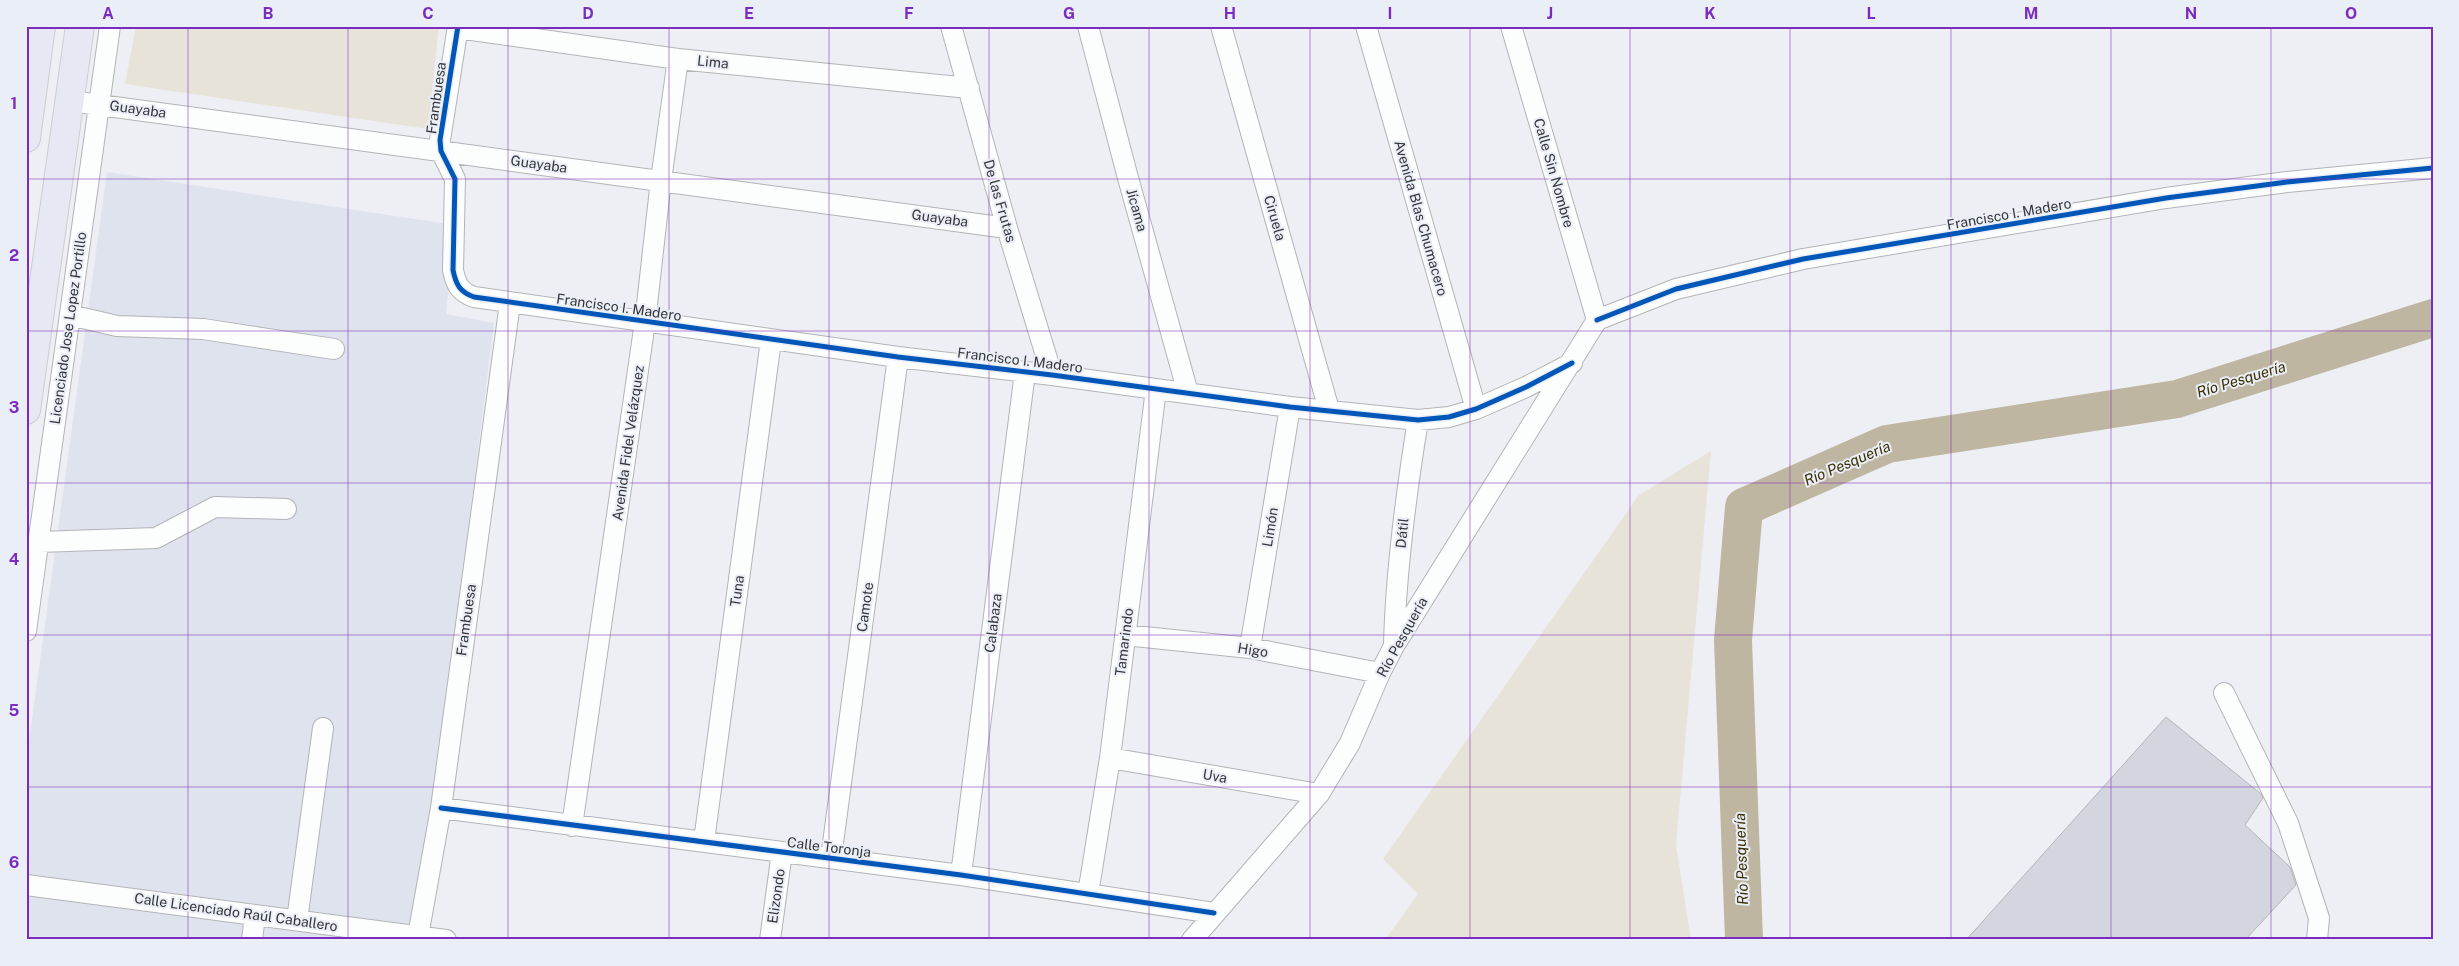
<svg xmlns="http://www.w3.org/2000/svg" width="2459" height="966" font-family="'Public Sans',sans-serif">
	<rect width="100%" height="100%" fill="#edeff4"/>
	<!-- built -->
	<path fill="#dfe3ee" d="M107,172L454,225L446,314L494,323L419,923L362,935L363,940H26V763Z"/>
	<!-- green -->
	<path fill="#e7e3d9" d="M136,26H439L428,129L125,84Z
		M1711,451L1676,845L1691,940H1385L1418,894L1383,859L1639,495Z"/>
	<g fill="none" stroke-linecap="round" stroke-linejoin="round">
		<!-- river -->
		<path stroke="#beb6a0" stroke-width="38" d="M1744,940L1733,640L1744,507L1887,444L2177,399L2433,318"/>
	</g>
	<!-- building -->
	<path fill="#d3d6de" stroke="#b4b5b9" d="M2166,717L2261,794L2263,798L2245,825L2290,867L2296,885L2245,940H1966Z"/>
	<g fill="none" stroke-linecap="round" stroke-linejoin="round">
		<!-- minor casing -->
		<g stroke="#b2b4b7" stroke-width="22">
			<path id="minor" d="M458,26L440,140L441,151L455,179L453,270C456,285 460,292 474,297L898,357L1052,375L1290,407L1418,420L1449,417L1476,409L1526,387L1572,363
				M951,26L1007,228L1052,375
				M1088,26L1128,178L1188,393
				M1221,26L1329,410
				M1366,26L1476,409
				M1511,26L1597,320
				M457,28L678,59L969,88
				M70,101L1007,228
				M70,315L117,326L203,329L334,349
				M1597,320L1676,289L1803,259L2166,198L2287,182L2433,168
				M39,542L156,538L215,507L286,509
				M26,631L110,26
				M1125,635L1250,648L1380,673
				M1394,644C1396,569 1406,494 1418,420
				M1250,648L1290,407
				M2224,693L2288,823L2319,918L2317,940
				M1110,758L1319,794
				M441,808L961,875L1214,913
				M572,826L645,322L661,180L678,59
				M704,841L771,340
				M831,858L898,357
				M961,875L1025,372
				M26,885L446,940
				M1088,894L1110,758L1156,389
				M297,920L323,728
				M418,936L441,808L510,303
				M252,940L255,915
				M770,940L782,852
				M1192,940L1319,794L1350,743L1380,673L1394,646L1597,320"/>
		</g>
		<!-- highway casing -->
		<g stroke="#cccdd0" stroke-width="30">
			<path id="highway" d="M26,138L41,26
				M26,410L80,26"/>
		</g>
		<!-- minor -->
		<use href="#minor" stroke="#fcfdfd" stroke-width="20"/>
		<!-- highway -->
		<use href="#highway" stroke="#e6e9f3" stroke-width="28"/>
		<!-- cycleway casing -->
		<g stroke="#eaeef7" stroke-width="8">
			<path id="cycleway" d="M458,26L440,140L441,151L455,179L453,270C456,285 460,292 474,297L898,357L1052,375L1290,407L1418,420L1449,417L1476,409L1526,387L1572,363
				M1597,320L1676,289L1803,259L2166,198L2287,182L2433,168
				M441,808L961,875L1214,913"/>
		</g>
		<!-- cycleway -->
		<use href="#cycleway" stroke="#0057b8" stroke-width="5"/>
	</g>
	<!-- grid -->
	<path fill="none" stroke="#7b2cbf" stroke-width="1" stroke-opacity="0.55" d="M188,26V940M348,26V940M508,26V940M669,26V940M829,26V940M989,26V940M1149,26V940M1310,26V940M1470,26V940M1630,26V940M1790,26V940M1951,26V940M2111,26V940M2271,26V940M26,179H2433M26,331H2433M26,483H2433M26,635H2433M26,787H2433"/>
	<g text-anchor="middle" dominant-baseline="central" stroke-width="4" stroke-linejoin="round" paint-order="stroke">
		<!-- street labels -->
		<g font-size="14" fill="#353639" stroke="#eaeef7">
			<text transform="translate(713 62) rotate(6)">Lima</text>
			<text transform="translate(436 98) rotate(-82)">Frambuesa</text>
			<text transform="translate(138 109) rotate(8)">Guayaba</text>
			<text transform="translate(539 164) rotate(8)">Guayaba</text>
			<text transform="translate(1554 173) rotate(74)">Calle Sin Nombre</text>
			<text transform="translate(1000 201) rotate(74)">De las Frutas</text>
			<text transform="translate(1137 210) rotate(74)">Jícama</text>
			<text transform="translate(2009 214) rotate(-10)">Francisco I. Madero</text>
			<text transform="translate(940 218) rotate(8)">Guayaba</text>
			<text transform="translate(1275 218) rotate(74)">Ciruela</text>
			<text transform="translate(1421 218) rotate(74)">Avenida Blas Chumacero</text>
			<text transform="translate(619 307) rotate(8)">Francisco I. Madero</text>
			<text transform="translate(68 328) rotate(-82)">Licenciado Jose Lopez Portillo</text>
			<text transform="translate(1020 360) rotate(7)">Francisco I. Madero</text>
			<text transform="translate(628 443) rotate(-82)">Avenida Fidel Velázquez</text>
			<text transform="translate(1270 527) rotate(-81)">Limón</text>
			<text transform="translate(1402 533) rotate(-84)">Dátil</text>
			<text transform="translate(737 591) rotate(-82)">Tuna</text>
			<text transform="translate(865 607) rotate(-82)">Camote</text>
			<text transform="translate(466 620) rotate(-82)">Frambuesa</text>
			<text transform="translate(993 623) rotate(-83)">Calabaza</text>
			<text transform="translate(1402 637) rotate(-61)">Río Pesquería</text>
			<text transform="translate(1124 642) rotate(-83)">Tamarindo</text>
			<text transform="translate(1253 650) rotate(9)">Higo</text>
			<text transform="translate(1215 776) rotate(10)">Uva</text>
			<text transform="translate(829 847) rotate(7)">Calle Toronja</text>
			<text transform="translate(776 896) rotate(-82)">Elizondo</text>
			<text transform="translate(236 912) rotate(8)">Calle Licenciado Raúl Caballero</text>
		</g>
		<!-- water labels -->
		<g font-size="15" font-style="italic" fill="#3d2f00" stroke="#eaeef7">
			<text transform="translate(2241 379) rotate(-17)">Río Pesquería</text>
			<text transform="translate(1847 463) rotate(-23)">Río Pesquería</text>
			<text transform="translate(1741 859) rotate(-92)">Río Pesquería</text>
		</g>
	</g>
	<!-- border -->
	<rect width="2459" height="966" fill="none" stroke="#eaeef7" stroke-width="55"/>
	<rect x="28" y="28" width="2404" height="910" fill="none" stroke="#7b2cbf" stroke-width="2"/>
	<g font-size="16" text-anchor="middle" font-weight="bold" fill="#7b2cbf">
		<text x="108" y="19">A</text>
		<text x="268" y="19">B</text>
		<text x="428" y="19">C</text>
		<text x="588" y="19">D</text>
		<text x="749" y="19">E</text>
		<text x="909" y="19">F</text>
		<text x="1069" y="19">G</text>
		<text x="1230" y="19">H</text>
		<text x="1390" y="19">I</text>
		<text x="1550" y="19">J</text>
		<text x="1710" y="19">K</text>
		<text x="1871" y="19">L</text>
		<text x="2031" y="19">M</text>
		<text x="2191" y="19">N</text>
		<text x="2351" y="19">O</text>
		<text x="14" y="109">1</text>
		<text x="14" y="261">2</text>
		<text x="14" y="413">3</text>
		<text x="14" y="565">4</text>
		<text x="14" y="716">5</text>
		<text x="14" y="868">6</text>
	</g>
</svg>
